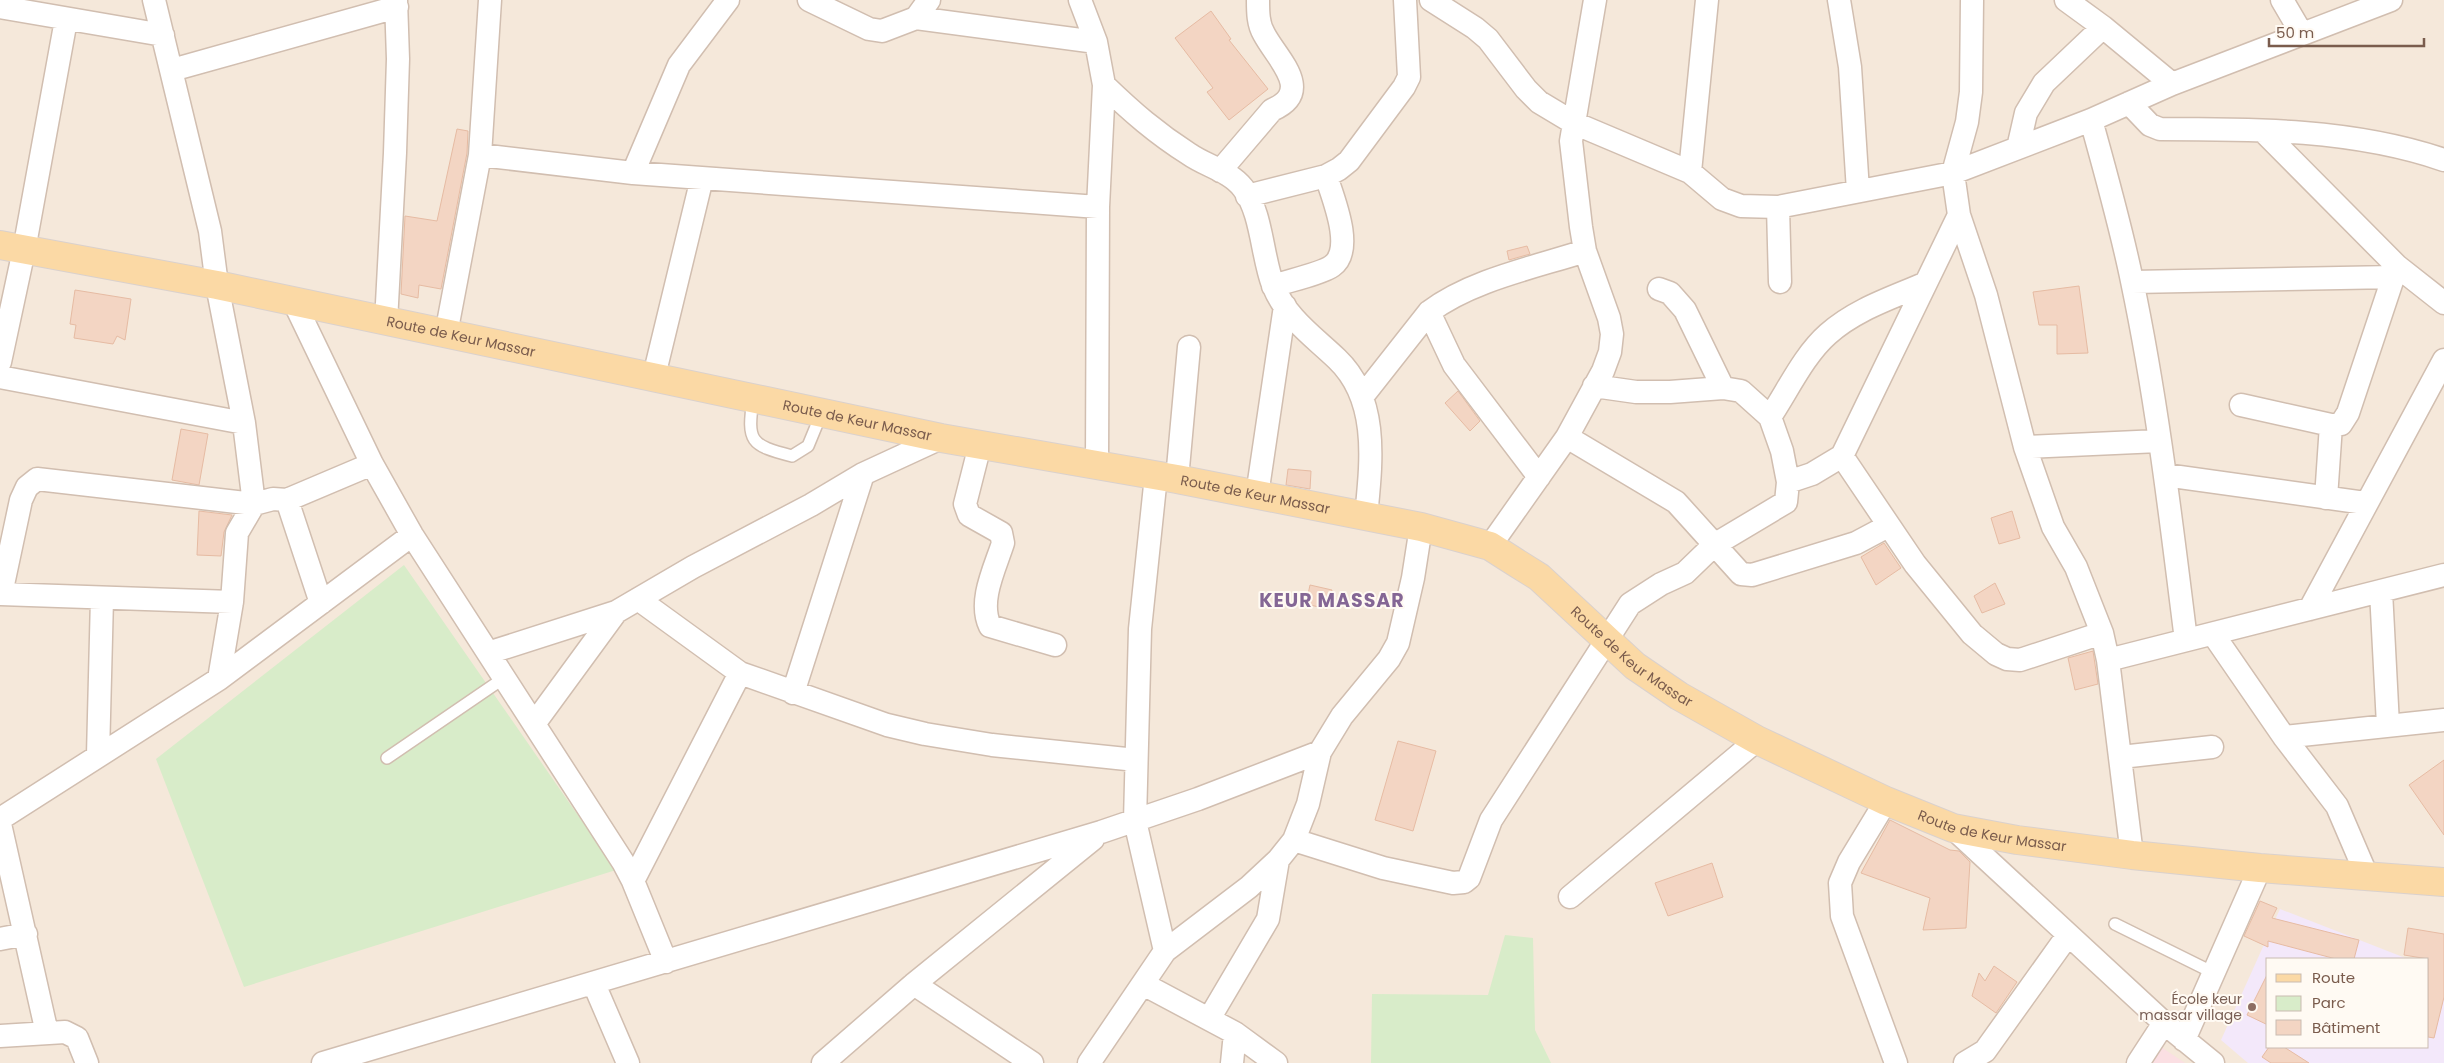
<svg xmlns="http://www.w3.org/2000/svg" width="2444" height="1063" font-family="Poppins,sans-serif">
	<rect width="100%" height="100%" fill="#fdf6ec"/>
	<!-- residential -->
	<path fill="#f5e8da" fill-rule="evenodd" d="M0,0H2444V1063H0ZM2268,959H2428V1047H2268Z"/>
	<!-- education -->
	<path fill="#f3e8fa" d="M2280,909L2408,959H2268V1047H2428V967L2444,973V1063H2248L2221,1040Z"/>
	<!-- medical -->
	<path fill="#fbdfe3" d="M2158,1045L2185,1063H2149Z"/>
	<!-- green -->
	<path fill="#d8ecc9" d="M404,565L616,870L244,987L156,759Z
		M1505,935L1533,938L1535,1030L1551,1063H1371L1372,994L1488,995Z"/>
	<!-- building -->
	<path fill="#f3d5c3" stroke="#e6bba3" d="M1211,11L1231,39L1229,40L1268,89L1229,120L1207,92L1213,88L1175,38Z
		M457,129L468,131L467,153L441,289L419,285L418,298L401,294L405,216L437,221Z
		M1527,246L1530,254L1509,260L1507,251Z
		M2079,286L2088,353L2057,354V325H2039L2033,292Z
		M75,290L131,299L125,340L117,336L113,344L74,338L76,325L70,324Z
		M1458,391L1480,421L1470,431L1445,403Z
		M181,429L208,434L199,485L172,480Z
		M1288,469L1311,471L1310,489L1286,485Z
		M199,511L232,515L224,532L221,556L197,555Z
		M2012,511L2020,538L1999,544L1991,518Z
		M1884,543L1901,568L1876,585L1861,557Z
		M1995,583L2005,604L1982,613L1974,596Z
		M1310,585L1332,590L1327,609L1306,604Z
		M2093,651L2098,684L2075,690L2068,658Z
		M1398,741L1436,751L1413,831L1375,820Z
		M2444,760V835L2409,785Z
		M1890,820L1950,850L1959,851L1970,862L1966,928L1923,930L1930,898L1861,873Z
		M1712,863L1723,897L1668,916L1655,883Z
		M2260,901L2277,908L2272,918L2359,940L2354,959H2336L2268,941V947L2244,936Z
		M2408,928L2444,934V997L2434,1038L2428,1037V959L2404,955Z
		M1994,966L2017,982L1996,1013L1972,996L1979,973L1985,981Z
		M2268,973V1025L2247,1015Z
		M2269,1047H2284L2309,1063H2271L2262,1057Z"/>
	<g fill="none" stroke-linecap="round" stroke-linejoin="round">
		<!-- lane casing -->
		<g stroke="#d1beb0" stroke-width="14">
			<path id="lane" d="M753,399C747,442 750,445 792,456L808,446L822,412
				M387,758L504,678
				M2115,924L2214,973"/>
		</g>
		<!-- street casing -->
		<g stroke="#d1beb0" stroke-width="25">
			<path id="street" d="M154,0L210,231L217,285L244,423L254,504L237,533L232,602L219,679
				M809,0L869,29L882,31L916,18
				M929,0L916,18L1096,42
				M1080,0L1096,42L1104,85L1098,207L1097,465
				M1431,0L1475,28L1488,39L1526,89L1539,102L1574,123L1690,172L1722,199L1741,206L1778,207L1953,173L2091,120L2172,84L2391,0
				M1839,0L1850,67L1858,191
				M1972,0L1971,92L1967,122L1953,173L1959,215L1986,295L2025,447L2053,527L2076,567L2102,633L2108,660L2132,855
				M2066,0L2103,27L2172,84
				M2282,0L2302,34
				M0,7L163,35
				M172,70L397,7
				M1104,85C1132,112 1156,133 1189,154C1206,166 1230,171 1243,188C1262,212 1262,257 1273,285C1286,318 1313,336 1337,359C1380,400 1371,464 1366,517
				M2129,103L2150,125L2160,129C2255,129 2354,129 2444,160
				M2091,120C2106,174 2121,227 2132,281C2157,400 2171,520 2186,640
				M2263,131L2397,266L2444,303
				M2018,148L2026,113L2044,83L2103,27
				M480,155L633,173L1098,207
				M1220,171L1272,110C1315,91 1277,59 1264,34C1258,24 1258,12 1258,0
				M1690,172L1707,0
				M633,173L679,65L728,0
				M1247,196L1326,176L1339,169L1349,161L1404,87L1409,77L1405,0
				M1778,207L1780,282
				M2133,282L2394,277
				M1273,286C1287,281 1321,274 1332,266C1355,250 1333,198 1326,176
				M1659,289L1670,293L1685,310L1723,388
				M294,302L372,464L412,535L623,862L633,881L666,962
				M1429,312L1454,365L1539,477
				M386,322L395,153L398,59L396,0
				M446,334L480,155L490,0
				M0,362L24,250L66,20
				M654,376L702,178
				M0,377L244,423
				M1362,397L1429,312C1471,280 1536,267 1585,251
				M2241,405L2331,425L2341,424L2348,413L2397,266
				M1770,417C1788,390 1804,355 1828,334C1856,309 1892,298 1926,283
				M1567,437L1676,502L1741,574L1752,575L1856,543L1888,526
				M980,445L965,504L969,515L1001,533L1003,543C995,568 978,601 990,626L1055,645
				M2025,447L2159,441
				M1842,456L1915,564L1972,634L1996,654L2007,659L2020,660L2102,633
				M2165,475L2365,503
				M1156,476L1140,629L1135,821L1165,951
				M1177,479L1189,347
				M1788,482L1812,474L1842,456L1959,215
				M1257,495L1285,306
				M2326,498L2331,425
				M287,500L372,464
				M1490,546L1567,437L1603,371L1610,352L1612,334L1609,318L1585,251L1581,227L1571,141L1595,0
				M2381,591L2388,725
				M0,594L232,602
				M1,594L21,500L27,487L37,479L254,504L273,499L287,500L321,603
				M638,599L740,673L887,725L925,734L992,745L1136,760
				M2310,609L2444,360
				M2213,634L2284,737L2337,806L2367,876
				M488,653L616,612L693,567L811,505L863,474L941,438
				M2108,660L2444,575
				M793,693L863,474
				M534,724L616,612
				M2284,737L2444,720
				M98,755L102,598
				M2121,757L2212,747
				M1886,801L1849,862L1840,883L1842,916L1896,1063
				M0,819L219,679L412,535
				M0,824L47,1033
				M1953,828L2164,1023L2213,1063
				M1294,840L1383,868L1453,883L1464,882L1469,878L1491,820L1630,604L1661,584L1685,573L1714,545L1786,502L1788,482L1782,451L1770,417L1741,391L1723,388L1670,392H1636L1594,386
				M633,881L740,673
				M1570,897L1757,740
				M0,939L26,934
				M594,984L628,1063
				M914,984L1032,1063
				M1143,984L1235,1033L1276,1063
				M1209,1019L1268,919L1278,860
				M0,1036L65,1032L77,1038L87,1063
				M2184,1040L2260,868
				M323,1063L1101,832L1198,799L1320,752L1342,716L1389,659L1398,643L1413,578L1421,527
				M823,1063L914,984L1093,839
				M1089,1063L1165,951L1249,887L1278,860L1294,840L1308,804L1320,752
				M1232,1063L1235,1033
				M1965,1063L1985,1051L2068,935
				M2138,1063L2164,1023"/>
		</g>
		<!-- primary casing -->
		<g stroke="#dad1cd" stroke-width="30">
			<g id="primary">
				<path id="s1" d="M0,245L217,285L941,438L1177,479L1421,527L1490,546L1515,562L1539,577L1635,666L1679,696L1757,740L1886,801L1953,828L2017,840L2132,855L2260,868L2444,882"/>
			</g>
		</g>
		<!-- lane -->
		<use href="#lane" stroke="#fff" stroke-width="11"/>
		<!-- street -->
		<use href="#street" stroke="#fff" stroke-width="22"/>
		<!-- primary -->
		<use href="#primary" stroke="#fbd9a5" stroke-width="28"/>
	</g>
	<!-- markers -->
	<circle fill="#8d6e63" stroke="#fffaf3" stroke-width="2" cx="2252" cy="1007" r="5"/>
	<g text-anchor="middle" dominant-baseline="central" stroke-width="4" stroke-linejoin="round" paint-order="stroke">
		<!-- street labels -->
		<g font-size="14" fill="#7a5c4d" stroke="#fffaf3">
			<text stroke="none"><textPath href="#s1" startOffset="470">Route de Keur Massar</textPath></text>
			<text stroke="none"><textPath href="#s1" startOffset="875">Route de Keur Massar</textPath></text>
			<text stroke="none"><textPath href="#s1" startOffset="1280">Route de Keur Massar</textPath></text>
			<text stroke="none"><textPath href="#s1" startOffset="1701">Route de Keur Massar</textPath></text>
			<text stroke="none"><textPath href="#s1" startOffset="2106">Route de Keur Massar</textPath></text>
		</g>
		<!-- education labels -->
		<g font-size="14" fill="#785e54" stroke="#fffaf3" text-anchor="end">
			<text x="2242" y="999">École keur<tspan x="2242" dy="16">massar village</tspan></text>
		</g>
		<!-- district labels -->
		<g font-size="19" font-weight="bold" letter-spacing="1" fill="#846695" stroke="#fffaf3">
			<text x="1332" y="600">KEUR MASSAR</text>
		</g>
	</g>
	<!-- legend -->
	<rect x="2266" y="958" width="162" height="90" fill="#fffaf3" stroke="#cabbb1"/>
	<rect x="2276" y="974" width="25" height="8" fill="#fbd9a5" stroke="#cabbb1"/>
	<text x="2312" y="983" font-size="15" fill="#7a5c4d">Route</text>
	<rect x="2276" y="996" width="25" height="15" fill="#d8ecc9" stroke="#cabbb1"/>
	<text x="2312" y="1008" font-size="15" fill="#7a5c4d">Parc</text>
	<rect x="2276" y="1020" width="25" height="15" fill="#f3d5c3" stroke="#cabbb1"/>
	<text x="2312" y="1033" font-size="15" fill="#7a5c4d">Bâtiment</text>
	<!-- scale -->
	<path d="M2269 38v8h155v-8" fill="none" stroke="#7a5c4d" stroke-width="2.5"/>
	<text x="2276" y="38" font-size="15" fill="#7a5c4d" stroke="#fffaf3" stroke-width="4" paint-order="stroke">50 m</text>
</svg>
